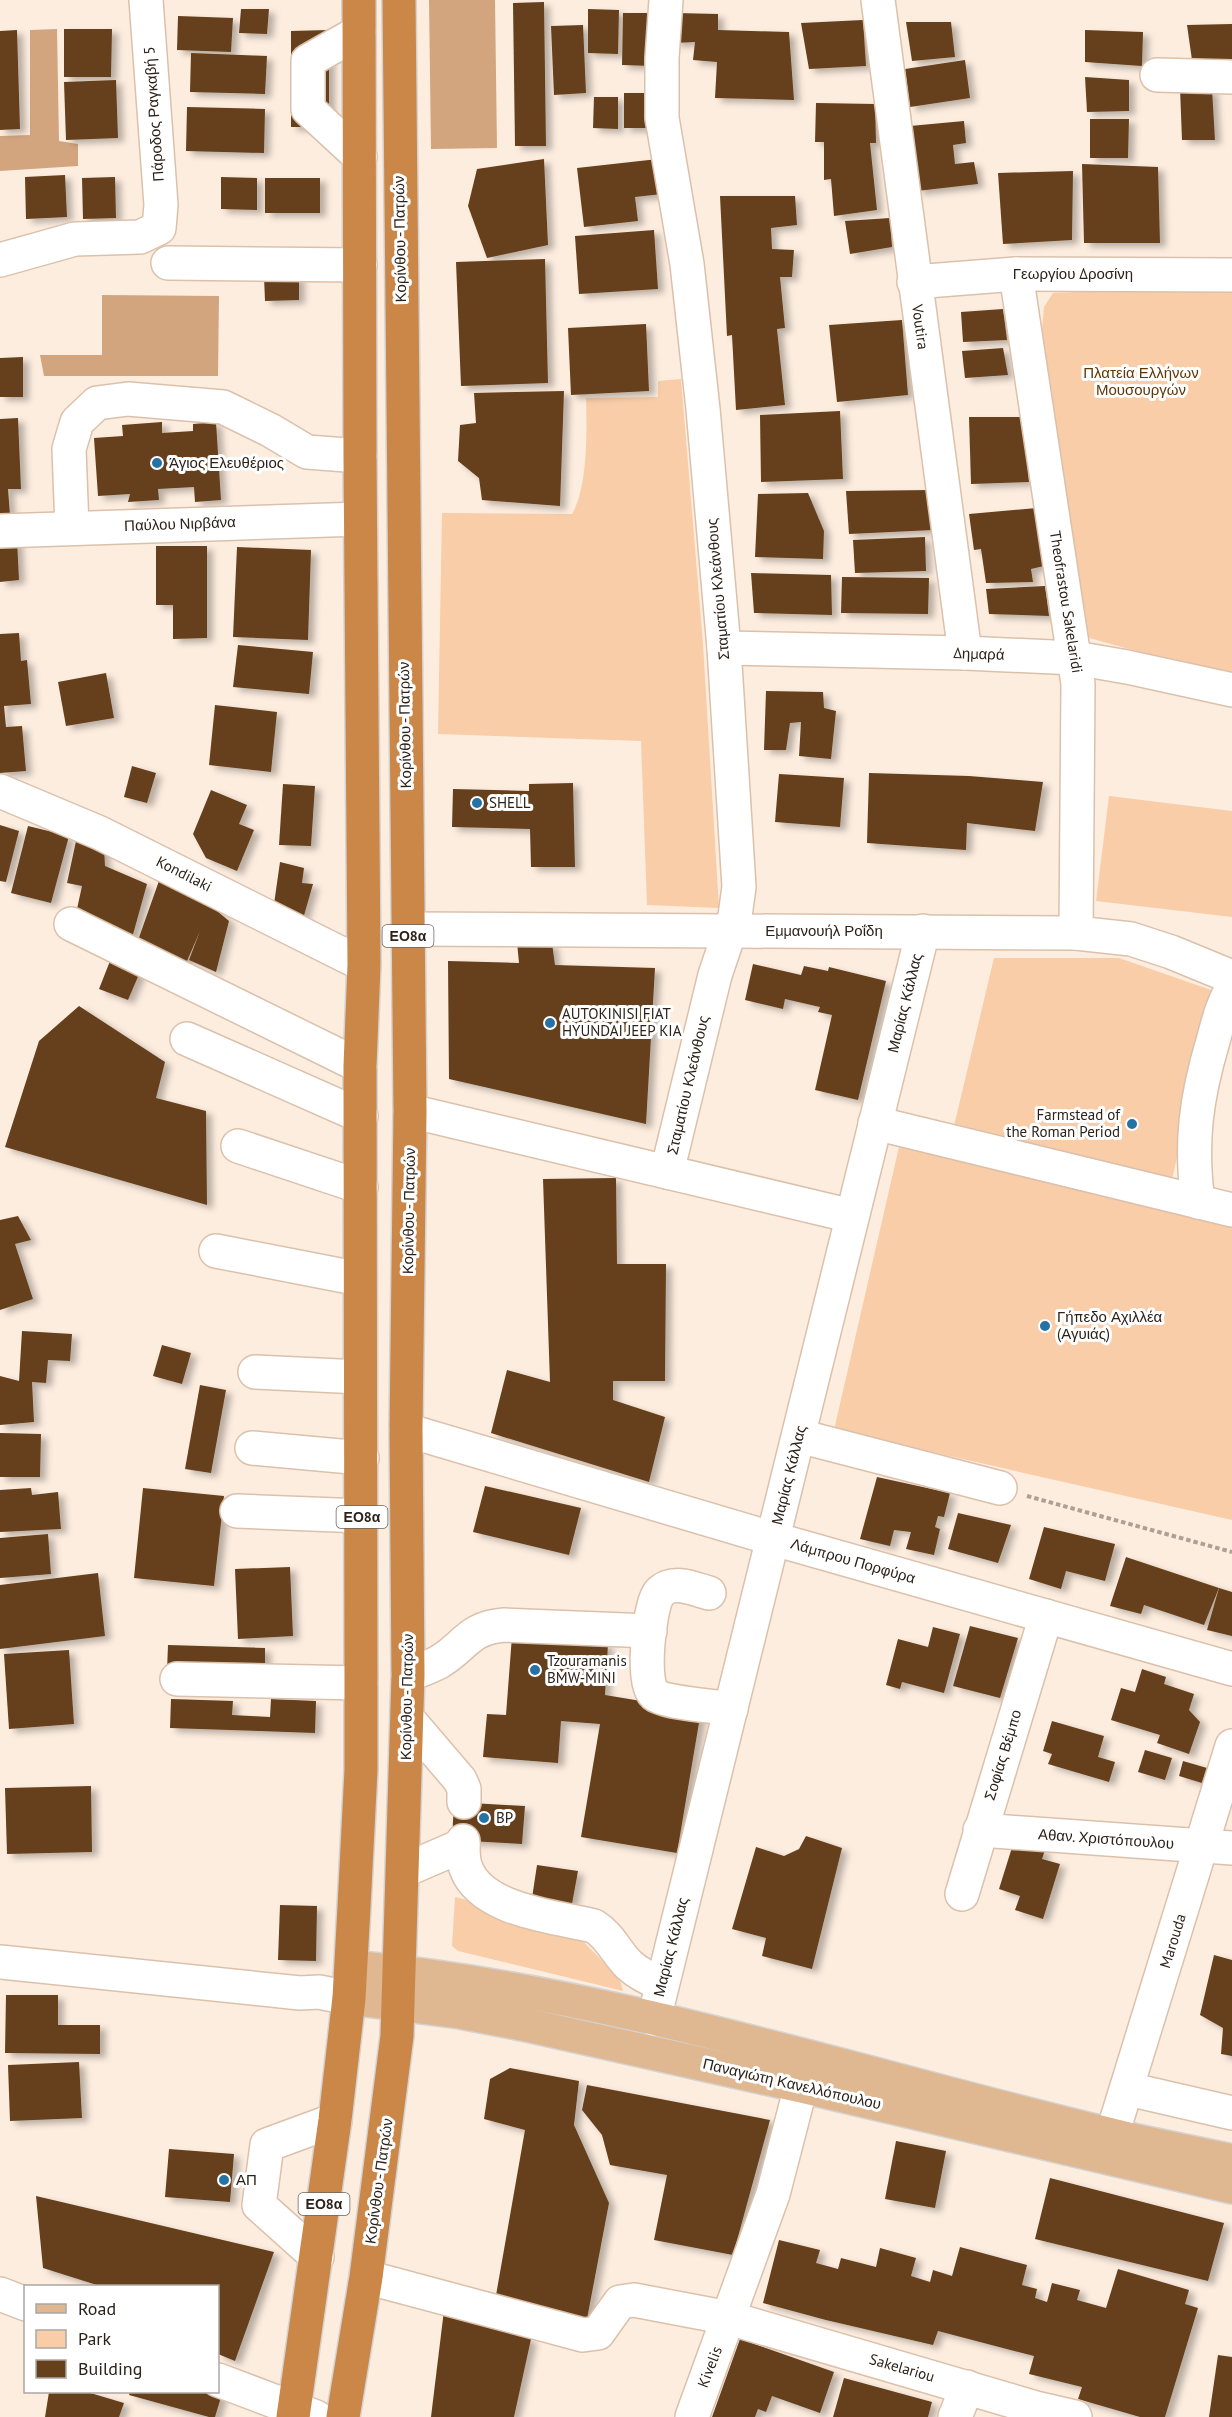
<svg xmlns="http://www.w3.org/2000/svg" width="1232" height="2417" font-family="'PT Sans',sans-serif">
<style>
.green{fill:#f8cda8}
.forest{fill:#d2a57f}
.building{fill:#66401b;filter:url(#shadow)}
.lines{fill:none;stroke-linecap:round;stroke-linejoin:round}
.minor-casing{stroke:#dbc1ab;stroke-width:36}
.major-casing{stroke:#d5d3d1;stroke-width:36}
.highway-casing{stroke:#d5d3d1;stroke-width:36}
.path{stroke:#ad9f93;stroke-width:4;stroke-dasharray:4.5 3;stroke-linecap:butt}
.minor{stroke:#fff;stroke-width:33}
.major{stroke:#dfb791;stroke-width:33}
.highway{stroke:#ca8747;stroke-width:33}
.poi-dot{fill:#2572a5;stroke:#fff;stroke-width:2}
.labels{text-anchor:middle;stroke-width:6;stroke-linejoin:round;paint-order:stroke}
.shield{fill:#fff;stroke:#6b645f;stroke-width:1.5}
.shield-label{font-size:14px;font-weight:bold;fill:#2c221a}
.street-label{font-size:15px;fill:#2c221a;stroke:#fff}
.park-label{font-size:15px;fill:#623706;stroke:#fff}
.poi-label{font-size:15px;fill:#2c221a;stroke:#fff;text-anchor:start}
</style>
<defs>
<filter id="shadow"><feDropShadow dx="6" dy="4" stdDeviation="3" flood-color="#0004"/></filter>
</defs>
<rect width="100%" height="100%" fill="#fdeddf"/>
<g class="green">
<polygon points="1206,287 1232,289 1232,674 1165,659 1082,636 1042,330 1044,307 1053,293"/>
<path d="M681 379 703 644 719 908 647 905 641 741 438 734 442 513 572 514C588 487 587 430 586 398L658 397V381Z"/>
<polygon points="1109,796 1232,811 1232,917 1096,901"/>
<polygon points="994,958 1119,958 1214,991 1171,1184 953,1130"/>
<polygon points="899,1147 1232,1222 1232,1520 834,1430"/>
<polygon points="455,1897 558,1923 575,1933 615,1974 621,1983 623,1991 458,1951 452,1946"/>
</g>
<g class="forest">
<polygon points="429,0 495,0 497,148 431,149"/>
<polygon points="57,29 59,141 78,144 78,166 0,171 0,136 30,135 30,30"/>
<polygon points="102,295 219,296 218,376 44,376 40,355 102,355"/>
</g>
<g class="building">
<polygon points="544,2 546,146 515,146 513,3"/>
<polygon points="241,9 269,9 267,34 239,33"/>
<polygon points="588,9 619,10 618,54 588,53"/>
<polygon points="623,13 653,13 652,66 622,65"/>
<polygon points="676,13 718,14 718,30 789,32 794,100 715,98 717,62 693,60 695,42 674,43"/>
<polygon points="178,16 233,18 231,52 177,50"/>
<polygon points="863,20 866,66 809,69 801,23"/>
<polygon points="906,22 951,22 955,57 912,61"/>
<polygon points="1232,24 1232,66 1193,67 1187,25"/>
<polygon points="583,25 586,93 554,95 551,26"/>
<polygon points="64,29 112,29 111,77 64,77"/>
<polygon points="17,30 20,129 0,130 0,31"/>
<polygon points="329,30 329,127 291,127 291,31"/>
<polygon points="1085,30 1143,32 1142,66 1085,62"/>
<polygon points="191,53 267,56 265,94 190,92"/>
<polygon points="965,60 970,98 910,107 905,69"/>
<polygon points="1085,77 1129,80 1129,111 1087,112"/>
<polygon points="116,80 118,138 66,140 64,82"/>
<polygon points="1180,88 1212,89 1215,140 1182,140"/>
<polygon points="624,93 649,93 648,128 624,128"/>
<polygon points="594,97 618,97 618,129 593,128"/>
<polygon points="816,103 875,104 876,143 870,143 877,210 834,216 831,179 824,180 824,142 815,142"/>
<polygon points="187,107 265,109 264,153 186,151"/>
<polygon points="1090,119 1129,119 1128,158 1090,158"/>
<polygon points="964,121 966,143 953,145 955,164 974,162 978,184 917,191 910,126"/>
<polygon points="544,159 548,245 487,258 468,206 477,169"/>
<polygon points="658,159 662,194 635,197 638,221 584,227 577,168"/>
<polygon points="1082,164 1158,167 1160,243 1084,243"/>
<polygon points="1073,171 1072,240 1003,244 998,173"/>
<polygon points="65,175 67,217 26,219 25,177"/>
<polygon points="115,177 116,218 83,219 82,178"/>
<polygon points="221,177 257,178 257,210 221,209"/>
<rect x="265" y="178" width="55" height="35"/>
<polygon points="720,196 795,196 797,225 771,228 772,249 794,250 792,277 780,277 785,328 777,329 785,405 736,410 732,335 727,336"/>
<polygon points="890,218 892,247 850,254 845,221"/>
<polygon points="654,230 658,289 579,294 575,236"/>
<polygon points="545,259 548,383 461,386 456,262"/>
<polygon points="264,276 299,276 299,300 265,301"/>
<polygon points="1003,309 1007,340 963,342 961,312"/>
<polygon points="902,320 908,395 837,402 829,325"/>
<polygon points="646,324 649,391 571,395 568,328"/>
<polygon points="1003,348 1008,375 965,378 962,351"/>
<polygon points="23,357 23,397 0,397 0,358"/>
<polygon points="564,391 560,506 482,500 479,478 458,461 460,425 476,423 474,393"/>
<polygon points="840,411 843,479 761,482 760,415"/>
<polygon points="969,417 1022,417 1029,482 971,484"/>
<polygon points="18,418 21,489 8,489 10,515 0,516 0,419"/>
<polygon points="162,422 162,433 193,431 193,424 216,422 221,500 195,502 194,487 158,489 159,500 128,502 130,494 98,496 94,438 123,436 122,425"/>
<polygon points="931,490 933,530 849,534 846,491"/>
<polygon points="808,493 824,531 823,559 755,557 758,494"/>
<polygon points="1037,508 1044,566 1031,569 1033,582 986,583 981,549 974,550 969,514"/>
<polygon points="925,537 926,571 855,573 853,540"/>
<polygon points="17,540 19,580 0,582 0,541"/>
<polygon points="156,546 207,546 207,638 173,639 173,605 156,605"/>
<polygon points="237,547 311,550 308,640 233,637"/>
<polygon points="751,573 831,575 832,615 754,613"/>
<polygon points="842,577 929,578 928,614 841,613"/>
<polygon points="1045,586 1049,616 989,614 986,589"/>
<polygon points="19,633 21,661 27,660 31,704 4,706 6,727 22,726 26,771 0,773 0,634"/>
<polygon points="238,645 313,652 309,694 233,687"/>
<polygon points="106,673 114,718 66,726 58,682"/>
<polygon points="766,691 823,692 824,708 836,711 831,759 799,756 801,722 790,723 786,750 764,750"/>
<polygon points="215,705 277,712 271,772 209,765"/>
<polygon points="132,766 156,773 147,803 124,797"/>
<polygon points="869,773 969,776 1043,782 1035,831 967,823 966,850 867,843"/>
<polygon points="779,774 844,778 840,827 775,822"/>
<polygon points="573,783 575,867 531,867 530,829 452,827 453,789 529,791 529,784"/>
<polygon points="283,784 315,786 311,846 279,845"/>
<polygon points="211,790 247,805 239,824 254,830 237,871 206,858 193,834"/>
<polygon points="0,825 19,831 6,882 0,881"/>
<polygon points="28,826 69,836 51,903 11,893"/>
<polygon points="76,841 104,847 105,866 147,884 132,938 75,918 82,886 67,883"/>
<polygon points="280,862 304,868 302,883 313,884 303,919 273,911"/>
<polygon points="160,878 211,906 229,921 216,972 189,960 200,931 184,968 136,946"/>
<polygon points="517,942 552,943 555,965 655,968 646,1124 449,1079 448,961 519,963"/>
<polygon points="112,956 140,972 128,1000 99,989"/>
<polygon points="753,964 801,975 804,966 828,971 829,967 886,981 858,1100 815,1090 832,1015 818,1012 820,1007 785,999 783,1009 745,1000"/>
<polygon points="79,1006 165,1062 156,1098 206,1111 207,1205 5,1147 39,1041"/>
<polygon points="616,1178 617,1264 666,1264 665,1381 613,1381 613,1400 665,1417 649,1482 491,1433 507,1370 550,1382 543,1179"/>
<polygon points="18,1216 31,1240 15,1244 33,1299 0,1310 0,1220"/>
<polygon points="22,1331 72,1334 70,1361 48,1360 46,1383 32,1382 34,1422 0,1425 0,1376 19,1381"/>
<polygon points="162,1345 191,1353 182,1384 153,1376"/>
<polygon points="200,1385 226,1390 211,1473 185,1469"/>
<polygon points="0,1433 41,1434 40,1477 0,1477"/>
<polygon points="877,1477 950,1493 944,1517 938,1516 935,1527 940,1529 934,1555 906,1549 911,1532 894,1530 890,1546 860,1539"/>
<polygon points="485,1486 581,1508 569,1555 473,1532"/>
<polygon points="31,1488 32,1495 58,1492 61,1529 0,1532 0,1490"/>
<polygon points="143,1488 224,1496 214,1586 134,1578"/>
<polygon points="958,1513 1011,1525 998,1563 948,1549"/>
<polygon points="1044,1527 1115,1544 1105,1581 1066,1571 1061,1589 1029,1579"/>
<polygon points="48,1534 51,1574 0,1578 0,1538"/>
<polygon points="1126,1557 1219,1588 1204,1625 1144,1605 1141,1614 1110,1606"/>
<polygon points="290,1567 293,1636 238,1639 235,1569"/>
<polygon points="98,1573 105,1636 0,1649 0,1585"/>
<polygon points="1219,1588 1232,1592 1232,1636 1207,1630"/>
<polygon points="970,1626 1018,1638 1000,1698 953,1686"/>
<polygon points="933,1627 960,1634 944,1693 902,1682 900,1689 886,1685 898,1639 928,1647"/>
<polygon points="512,1636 608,1644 605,1695 701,1711 677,1853 581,1837 600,1724 561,1721 558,1763 483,1757 487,1714 506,1715"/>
<polygon points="168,1645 265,1648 265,1674 167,1671"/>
<polygon points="69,1650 74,1724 9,1729 4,1654"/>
<polygon points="1142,1669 1166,1677 1164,1684 1194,1694 1189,1710 1200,1722 1189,1754 1157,1743 1160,1735 1111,1720 1121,1688 1135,1692"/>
<polygon points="171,1699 233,1701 232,1715 270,1717 271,1699 316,1701 315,1733 170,1728"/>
<polygon points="1052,1721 1104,1736 1098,1757 1115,1762 1109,1782 1048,1764 1052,1754 1043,1751"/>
<polygon points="1145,1750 1172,1758 1165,1780 1138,1772"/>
<polygon points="1183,1761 1207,1768 1202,1783 1179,1776"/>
<polygon points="91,1786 92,1852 7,1854 5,1788"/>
<polygon points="454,1802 525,1806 522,1844 452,1840"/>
<polygon points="806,1836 842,1848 812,1969 762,1956 766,1938 732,1929 756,1847 784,1856 799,1849"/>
<polygon points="1014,1841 1045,1850 1042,1859 1060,1864 1043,1919 1015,1910 1020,1896 999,1889"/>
<polygon points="537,1865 578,1871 572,1904 532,1898"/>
<polygon points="280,1905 317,1906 316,1961 278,1960"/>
<polygon points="1214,1955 1232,1960 1232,2056 1221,2054 1223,2028 1200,2015"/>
<polygon points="6,1995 58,1995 58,2025 100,2025 100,2054 5,2053"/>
<polygon points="79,2062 82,2118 10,2121 8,2065"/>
<polygon points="510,2068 579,2081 574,2125 609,2203 587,2319 495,2301 525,2130 484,2119 490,2079"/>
<polygon points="587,2085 770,2120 733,2255 654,2240 667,2175 610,2165 602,2135 582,2110"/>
<polygon points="896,2141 946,2151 935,2208 885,2199"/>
<polygon points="169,2149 234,2154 230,2202 165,2197"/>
<polygon points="1050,2178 1224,2223 1208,2281 1035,2239"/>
<polygon points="36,2196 274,2252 235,2361 218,2354 218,2286 100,2286 43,2268"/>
<polygon points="779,2240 820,2250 816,2263 838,2269 841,2258 876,2267 880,2248 916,2258 911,2276 930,2282 933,2270 952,2276 960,2247 1027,2265 1022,2285 1037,2289 1035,2298 1047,2302 1052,2283 1080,2290 1077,2300 1106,2308 1118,2269 1189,2290 1185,2304 1198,2308 1165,2417 1140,2417 1078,2399 1082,2387 1029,2374 1034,2356 938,2331 933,2345 826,2320 763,2303"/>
<polygon points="444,2310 531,2339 514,2417 431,2417"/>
<polygon points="740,2339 834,2372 820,2413 772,2396 766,2412 758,2409 755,2417 712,2417"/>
<polygon points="1218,2355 1232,2357 1232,2417 1209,2417"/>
<polygon points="844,2378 932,2402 928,2417 833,2417"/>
<polygon points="49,2392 87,2392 124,2403 119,2417 45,2417"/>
<polygon points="130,2392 214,2392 222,2394 215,2417 209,2417 129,2395"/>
</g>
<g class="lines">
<g class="minor-casing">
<g id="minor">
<polyline points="666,0 662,58 662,118 687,264 703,409 724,648 739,887 735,916 715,975 667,1172"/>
<polyline points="878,0 965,653"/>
<polyline points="359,32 308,61 308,109 360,157"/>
<polyline points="1157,75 1232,77"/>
<polyline points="0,260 75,239 140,237 159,228 161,205 146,0"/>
<polyline points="168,263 360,265"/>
<polyline points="1016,274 1078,684 1076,933"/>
<polyline points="914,282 1016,274 1232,275"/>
<polyline points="72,528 69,449 77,422 97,403 128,399 223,407 270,430 307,452 360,456"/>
<polyline points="0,531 360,519"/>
<polyline points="724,648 965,653 1075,658 1127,667 1232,690"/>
<polyline points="0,791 100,833 364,965"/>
<polyline points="71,924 360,1066"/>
<polyline points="408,929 1076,933 1131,939 1171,952 1232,977"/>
<polyline points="187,1039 361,1116"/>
<polyline points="410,1111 852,1216"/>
<polyline points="875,1123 1232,1210"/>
<polyline points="238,1146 361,1187"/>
<path d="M1198 1202C1190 1143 1196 1098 1213 1041 1218 1023 1222 1005 1232 989"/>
<polyline points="216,1251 360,1279"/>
<polyline points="255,1372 360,1377"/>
<polyline points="406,1430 774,1539 1232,1669"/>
<polyline points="799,1436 1000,1488"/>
<polyline points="252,1448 362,1458"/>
<polyline points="237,1511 362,1516"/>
<path d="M709 1593C697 1590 681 1582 668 1587 665 1588 659 1592 658 1595 649 1609 641 1684 654 1694 664 1703 715 1706 731 1709"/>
<path d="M408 1675C418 1671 430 1667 439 1662 466 1646 468 1628 504 1625L650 1631"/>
<polyline points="177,1679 361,1683"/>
<polyline points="407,1718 460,1780 464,1789 464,1802"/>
<polyline points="980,1830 1232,1848"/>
<path d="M463 1845C463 1853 463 1861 466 1868 481 1911 557 1917 594 1926 610 1936 616 1952 629 1965 639 1974 649 1979 662 1984"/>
<polyline points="403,1871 463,1845 463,1841"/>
<polyline points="962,1894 1046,1616"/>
<polyline points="0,1962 300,1993 319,1992 349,1998"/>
<polyline points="654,2019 923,931"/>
<polyline points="1128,2089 1232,2113"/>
<polyline points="1112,2135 1232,1746"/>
<polyline points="317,2257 259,2205 267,2145 335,2120"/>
<polyline points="366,2277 583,2335 598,2333 620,2302 634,2300 729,2318 1036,2408 1075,2417"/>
<polyline points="0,2294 26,2304"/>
<polyline points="218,2380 316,2417"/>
<polyline points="692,2417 773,2194 801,2086"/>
<polyline points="955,2417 967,2387"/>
</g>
</g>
<g class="major-casing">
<g id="major">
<path d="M351 1967C611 1991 859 2075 1112 2135 1152 2145 1192 2152 1232 2161"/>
<polyline points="349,1998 460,2012 522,2024 801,2086 1232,2187"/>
</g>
</g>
<g class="highway-casing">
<g id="highway">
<polyline points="293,2417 335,2120 349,1998 354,1907 361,1770 361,1683 360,1066 364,965 360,456 359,0"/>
<polyline points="343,2417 366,2277 397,2036 408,1675 406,1430 410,1111 399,0"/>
</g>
</g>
<polyline class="path" points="1027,1496 1232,1552"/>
<use href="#minor" class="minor"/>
<use href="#major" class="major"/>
<use href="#highway" class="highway"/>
</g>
<g class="poi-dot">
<circle cx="157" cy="463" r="6"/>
<circle cx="477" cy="803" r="6"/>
<circle cx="550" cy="1023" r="6"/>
<circle cx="1132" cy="1124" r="6"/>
<circle cx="1045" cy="1326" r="6"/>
<circle cx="535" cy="1670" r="6"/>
<circle cx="484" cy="1818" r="6"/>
<circle cx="224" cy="2180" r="6"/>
</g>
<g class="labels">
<g class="shield">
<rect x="382.5" y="925" width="51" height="22" rx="4.5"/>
<rect x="336.5" y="1506" width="51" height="22" rx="4.5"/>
<rect x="298.5" y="2193" width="51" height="22" rx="4.5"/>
</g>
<g class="shield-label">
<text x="408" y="941">ΕΟ8α</text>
<text x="362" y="1522">ΕΟ8α</text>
<text x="324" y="2209">ΕΟ8α</text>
</g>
<g class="street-label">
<text transform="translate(154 114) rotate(-94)" y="5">Πάροδος Ραγκαβή 5</text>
<text transform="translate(400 239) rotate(-91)" y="5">Κορίνθου - Πατρών</text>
<text x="1073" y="279">Γεωργίου Δροσίνη</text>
<text transform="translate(920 327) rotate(82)" y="5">Voutira</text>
<text transform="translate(180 524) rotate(-2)" y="5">Παύλου Νιρβάνα</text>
<text transform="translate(718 589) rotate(-95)" y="5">Σταματίου Κλεάνθους</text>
<text transform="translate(1066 602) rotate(81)" y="5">Theofrastou Sakelaridi</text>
<text transform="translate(979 654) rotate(2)" y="5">Δημαρά</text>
<text transform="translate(405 725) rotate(-91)" y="5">Κορίνθου - Πατρών</text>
<text transform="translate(184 874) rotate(27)" y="5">Kondilaki</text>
<text x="824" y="936">Εμμανουήλ Ροΐδη</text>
<text transform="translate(905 1003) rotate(-76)" y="5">Μαρίας Κάλλας</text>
<text transform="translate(688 1085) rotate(-77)" y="5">Σταματίου Κλεάνθους</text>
<text transform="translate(409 1211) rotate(-89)" y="5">Κορίνθου - Πατρών</text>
<text transform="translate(789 1475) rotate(-76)" y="5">Μαρίας Κάλλας</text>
<text transform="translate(853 1561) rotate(16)" y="5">Λάμπρου Πορφύρα</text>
<text transform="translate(407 1697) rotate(-89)" y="5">Κορίνθου - Πατρών</text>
<text transform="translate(1003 1755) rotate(-73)" y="5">Σοφίας Βέμπο</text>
<text transform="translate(1106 1839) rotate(4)" y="5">Αθαν. Χριστόπουλου</text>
<text transform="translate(1173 1941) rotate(-73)" y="5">Marouda</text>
<text transform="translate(671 1947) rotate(-76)" y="5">Μαρίας Κάλλας</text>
<text transform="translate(792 2084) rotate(13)" y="5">Παναγιώτη Κανελλόπουλου</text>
<text transform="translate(379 2181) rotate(-82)" y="5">Κορίνθου - Πατρών</text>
<text transform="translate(710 2367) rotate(-69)" y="5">Kivelis</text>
<text transform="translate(902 2368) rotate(16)" y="5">Sakelariou</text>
</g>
<g class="park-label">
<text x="1141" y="378">Πλατεία Ελλήνων<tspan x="1141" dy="17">Μουσουργών</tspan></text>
</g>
<g class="poi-label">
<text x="169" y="468">Άγιος Ελευθέριος</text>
<text x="489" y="808">SHELL</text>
<text x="562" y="1019">AUTOKINISI FIAT<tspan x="562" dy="17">HYUNDAI JEEP KIA</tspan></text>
<text x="1120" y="1120" text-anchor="end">Farmstead of<tspan x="1120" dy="17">the Roman Period</tspan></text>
<text x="1057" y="1322">Γήπεδο Αχιλλέα<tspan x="1057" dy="17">(Αγυιάς)</tspan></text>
<text x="547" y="1666">Tzouramanis<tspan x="547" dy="17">BMW-MINI</tspan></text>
<text x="496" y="1823">BP</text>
<text x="236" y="2185">ΑΠ</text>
</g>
</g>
<rect x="24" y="2285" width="195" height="108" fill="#ffffff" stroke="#aba7a3" stroke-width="1.5"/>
<rect x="36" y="2304" width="30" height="9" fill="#dfb791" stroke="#aba7a3" stroke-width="1.5"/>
<text x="78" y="2315" font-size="18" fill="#2c221a">Road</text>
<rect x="36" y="2330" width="30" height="18" fill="#f8cda8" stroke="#aba7a3" stroke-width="1.5"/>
<text x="78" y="2345" font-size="18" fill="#2c221a">Park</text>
<rect x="36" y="2360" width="30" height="18" fill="#66401b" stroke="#aba7a3" stroke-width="1.5"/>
<text x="78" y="2375" font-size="18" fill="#2c221a">Building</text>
</svg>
